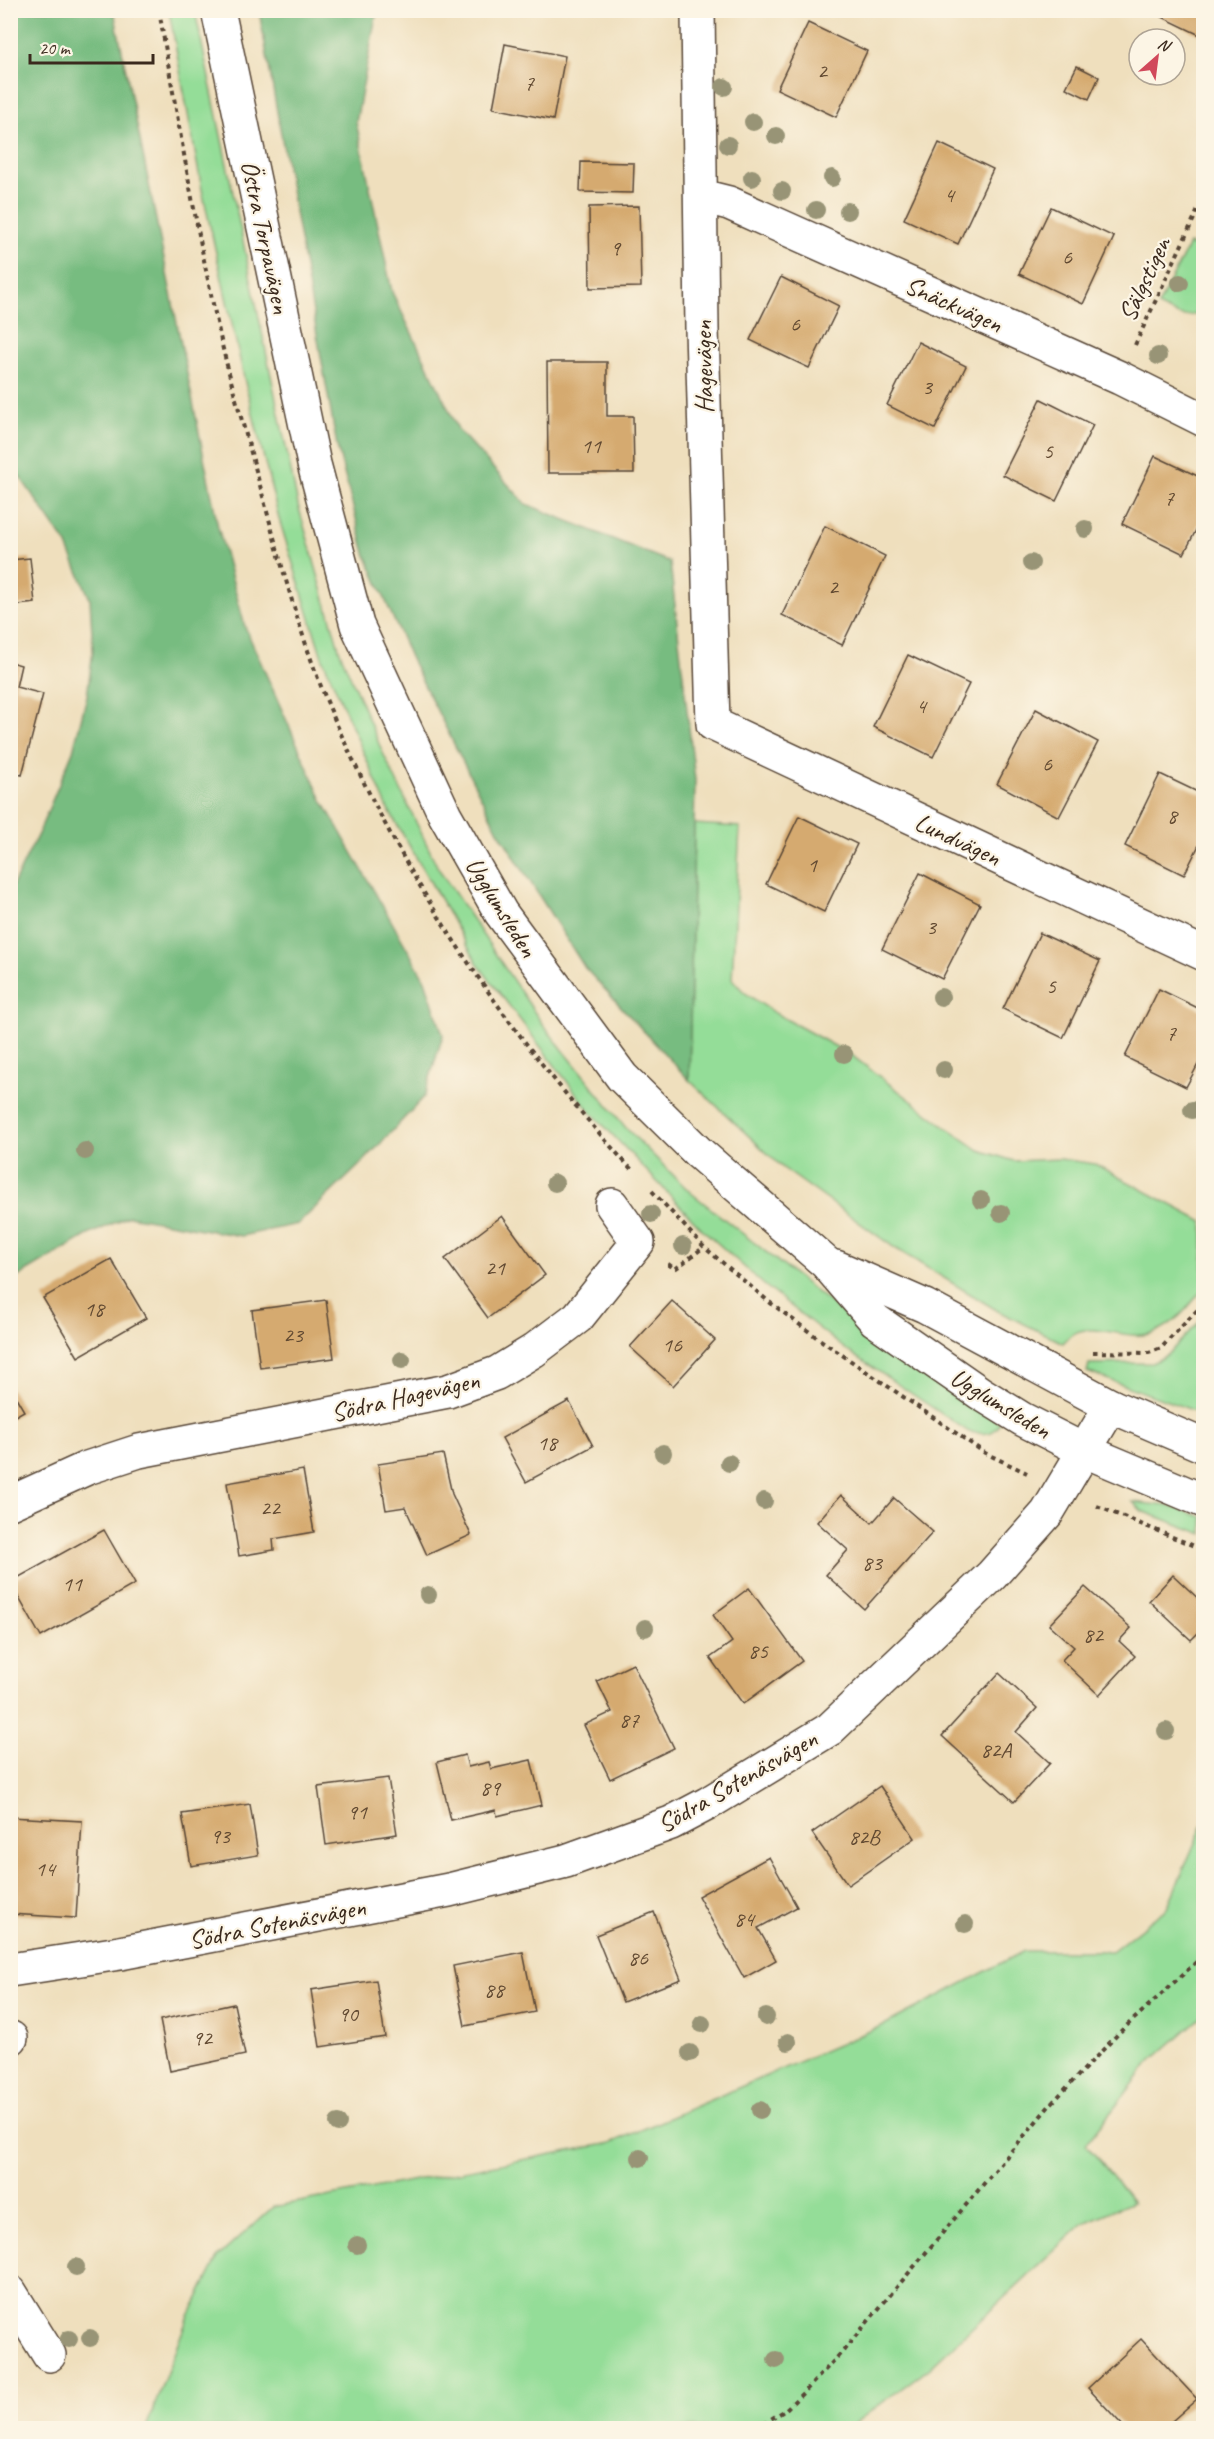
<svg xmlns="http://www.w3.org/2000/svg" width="1214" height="2439" font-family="Caveat,sans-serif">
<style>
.green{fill:#94dd98;stroke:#68845b;stroke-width:1.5}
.forest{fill:#77bc80;stroke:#59734f;stroke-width:1.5}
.building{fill:#d5aa6f}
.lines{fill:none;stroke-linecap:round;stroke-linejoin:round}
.minor-casing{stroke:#564536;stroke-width:36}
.path{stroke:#564536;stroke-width:4;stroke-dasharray:4.5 4.5;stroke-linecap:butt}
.minor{stroke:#fff;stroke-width:33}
.tree{fill:#989476}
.labels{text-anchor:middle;stroke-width:4.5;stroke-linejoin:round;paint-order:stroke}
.number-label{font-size:22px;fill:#624a32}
.street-label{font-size:26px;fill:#3b2a1e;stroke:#fcf5e5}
</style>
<rect width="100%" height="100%" fill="#fcf5e5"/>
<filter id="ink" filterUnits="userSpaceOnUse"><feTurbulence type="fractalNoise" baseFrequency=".0167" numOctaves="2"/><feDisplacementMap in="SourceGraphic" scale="12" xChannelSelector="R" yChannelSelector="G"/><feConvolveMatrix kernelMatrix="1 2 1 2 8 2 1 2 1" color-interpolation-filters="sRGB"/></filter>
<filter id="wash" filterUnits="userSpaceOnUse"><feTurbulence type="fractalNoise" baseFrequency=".008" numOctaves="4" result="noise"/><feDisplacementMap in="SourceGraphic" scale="24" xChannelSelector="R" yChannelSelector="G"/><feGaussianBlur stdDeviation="1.35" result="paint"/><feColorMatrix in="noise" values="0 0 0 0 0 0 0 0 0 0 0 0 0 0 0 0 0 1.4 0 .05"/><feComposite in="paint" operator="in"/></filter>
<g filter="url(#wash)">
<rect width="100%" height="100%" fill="#efdfbd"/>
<g class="green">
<path d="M169 11H195L298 505 340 652 382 751 438 868 543 1025 626 1128 690 1192 871 1335 1000 1423C995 1436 981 1434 969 1432L845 1349 763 1284 702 1229 588 1109 479 966 388 809 322 657 279 519 245 382 202 190Z"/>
<path d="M1189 244 1203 250V309C1189 322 1174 314 1158 306Z"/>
<path d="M694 824 740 827 732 979 744 992 773 1012 851 1055 950 1130 979 1150 1014 1161 1060 1159 1095 1164 1203 1222V1289C1190 1305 1176 1324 1155 1332 1129 1343 1094 1321 1073 1334 1070 1336 1066 1340 1063 1343L998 1311 895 1248 783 1168 689 1080Z"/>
<polygon points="1203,1318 1203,1414 1087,1372 1089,1364 1152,1363 1167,1355"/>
<polygon points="1133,1502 1169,1506 1203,1517 1203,1534 1142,1511"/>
<polygon points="1203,1824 1203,2015 1150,2062 1086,2144 1133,2202 1084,2223 929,2368 848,2428 146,2428 186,2322 219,2256 273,2207 611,2143 886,2024 1024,1951 1112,1951 1167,1908"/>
</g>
<g class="forest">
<polygon points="11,10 114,11 218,527 245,627 322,800 425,980 443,1035 424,1097 364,1161 298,1224 241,1236 129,1216 86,1236 11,1281 11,889 39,832 73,751 87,696 93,650 90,599 66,543 11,464"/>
<polygon points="259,11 377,11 356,122 392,292 459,431 526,504 670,562 695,780 689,1080 585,968 498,831 410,657 365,553 337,446"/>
</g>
<g id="blocks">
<g class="building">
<polygon points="1160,10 1204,10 1204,37 1158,15"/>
<polygon points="808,23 867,51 836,117 777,89"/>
<polygon points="505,44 565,56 553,120 493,108"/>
<polygon points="1077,66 1099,77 1089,99 1066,88"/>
<polygon points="939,143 993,169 958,244 904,219"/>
<polygon points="581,162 634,163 633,193 580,192"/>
<polygon points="639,206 641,287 590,288 589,207"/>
<polygon points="1051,207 1114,237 1083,304 1019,274"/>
<polygon points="781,277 839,306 809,368 750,340"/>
<polygon points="918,342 966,366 935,429 887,405"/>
<polygon points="547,362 607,362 607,416 633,416 634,473 548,473"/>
<polygon points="1041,399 1093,425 1056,501 1003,475"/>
<polygon points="1155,456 1204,479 1204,514 1184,554 1122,524"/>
<polygon points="825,526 885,556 842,645 782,615"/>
<polygon points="30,558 35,603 10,606 10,560"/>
<polygon points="908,655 969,684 933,757 873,727"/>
<polygon points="10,662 21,665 16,687 43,694 22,775 10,772"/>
<polygon points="1036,709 1098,742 1059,817 997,784"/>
<polygon points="1160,774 1204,795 1204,835 1184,875 1125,846"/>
<polygon points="799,816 857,844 824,912 766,884"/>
<polygon points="920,873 980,904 942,979 882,949"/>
<polygon points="1040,933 1100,961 1063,1038 1003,1009"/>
<polygon points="1159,989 1204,1011 1204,1053 1186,1087 1125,1057"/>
<polygon points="502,1216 545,1275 488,1318 445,1259"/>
<polygon points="111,1259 146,1318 78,1357 43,1298"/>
<polygon points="326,1300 334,1358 260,1368 252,1310"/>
<polygon points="672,1301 715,1340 673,1386 630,1347"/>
<polygon points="10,1387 24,1411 10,1419"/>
<polygon points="569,1401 593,1446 526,1482 502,1438"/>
<polygon points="443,1454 452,1494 471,1535 427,1555 405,1507 386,1510 378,1464"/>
<polygon points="303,1470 314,1532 273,1539 274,1550 239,1556 227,1483"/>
<polygon points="841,1495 872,1523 894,1498 933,1532 864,1609 826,1575 848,1550 817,1522"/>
<polygon points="104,1530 135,1584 41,1637 10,1582"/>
<polygon points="1173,1575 1204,1604 1204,1627 1191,1640 1149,1601"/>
<polygon points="1085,1587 1131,1628 1119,1641 1135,1656 1099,1695 1062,1660 1074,1647 1049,1625"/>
<polygon points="749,1588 802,1661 743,1704 710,1658 732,1642 713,1615"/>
<polygon points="633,1664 674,1748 610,1779 584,1725 612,1712 597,1681"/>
<polygon points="999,1673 1037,1708 1016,1732 1050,1763 1014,1802 942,1736"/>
<polygon points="465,1755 468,1767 489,1762 491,1769 531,1760 542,1805 497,1816 496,1810 451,1820 437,1762"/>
<polygon points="388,1778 397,1834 326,1845 318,1787"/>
<polygon points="880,1786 915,1838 848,1885 812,1833"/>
<polygon points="250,1804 258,1855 191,1866 182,1814"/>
<polygon points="10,1817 82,1821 76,1918 10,1914"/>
<polygon points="769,1857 797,1907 758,1928 776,1960 744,1978 698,1896"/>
<polygon points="654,1912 681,1979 623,2002 596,1935"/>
<polygon points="523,1952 535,2012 465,2026 453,1966"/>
<polygon points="376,1980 385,2037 320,2047 311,1990"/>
<polygon points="234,2004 245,2055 170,2071 160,2020"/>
<polygon points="1141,2339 1197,2399 1164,2428 1125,2428 1088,2388"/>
</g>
</g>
</g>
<g filter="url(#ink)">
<use href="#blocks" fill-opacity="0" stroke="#564536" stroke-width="1.5"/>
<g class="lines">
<g class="minor-casing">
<g id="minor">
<polyline points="218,10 314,464 357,625 445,815 501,913 622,1077 698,1152 826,1263 875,1320 980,1393 1022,1419 1085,1451 1204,1501"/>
<polyline points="698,10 702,329 713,724 1204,954"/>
<polyline points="701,196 729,203 1120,378 1204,420"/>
<polyline points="836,1267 925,1306 1111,1406 1204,1446"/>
<polyline points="10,1503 87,1468 139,1451 448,1391 497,1373 533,1351 578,1317 638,1242 612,1205"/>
<polyline points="10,1970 120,1953 449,1890 566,1861 671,1823 707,1804 830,1729 992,1575 1047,1513 1111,1406"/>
<polyline points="10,2038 11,2038"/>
<polyline points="10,2292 49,2355"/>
</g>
</g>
<g class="path">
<path d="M159 10C178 122 197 234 222 345 234 395 249 444 262 493 283 571 304 651 337 725 410 890 512 1040 634 1172"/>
<polyline points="1135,345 1204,197"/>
<polyline points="652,1191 704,1247 768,1301 819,1339 985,1453 1027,1473"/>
<polyline points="668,1264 675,1269 704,1247"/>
<polyline points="1093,1352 1149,1353 1161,1348 1204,1303"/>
<polyline points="1097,1506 1204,1550"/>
<polyline points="756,2428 784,2411 807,2389 844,2350 1050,2105 1122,2030 1204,1955"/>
</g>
<use href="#minor" class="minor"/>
</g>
<g class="tree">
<circle cx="724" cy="87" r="9"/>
<circle cx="753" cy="122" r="9"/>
<circle cx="776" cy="136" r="9"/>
<circle cx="728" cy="145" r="9"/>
<circle cx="752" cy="178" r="9"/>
<circle cx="832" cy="178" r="9"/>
<circle cx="782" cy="191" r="9"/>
<circle cx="816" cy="210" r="9"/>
<circle cx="848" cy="211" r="9"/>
<circle cx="1180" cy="283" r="9"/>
<circle cx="1158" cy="356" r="9"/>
<circle cx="1085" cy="529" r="9"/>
<circle cx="1031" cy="563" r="9"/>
<circle cx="941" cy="997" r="9"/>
<circle cx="844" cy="1054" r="9"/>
<circle cx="944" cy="1070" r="9"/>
<circle cx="1192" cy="1110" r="9"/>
<circle cx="85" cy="1151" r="9"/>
<circle cx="555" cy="1183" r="9"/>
<circle cx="981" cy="1200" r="9"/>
<circle cx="1001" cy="1213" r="9"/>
<circle cx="651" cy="1214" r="9"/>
<circle cx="683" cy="1246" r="9"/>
<circle cx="402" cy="1360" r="9"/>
<circle cx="663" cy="1453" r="9"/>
<circle cx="729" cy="1463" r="9"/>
<circle cx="764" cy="1501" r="9"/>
<circle cx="428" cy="1595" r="9"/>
<circle cx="645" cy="1628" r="9"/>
<circle cx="1166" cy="1731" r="9"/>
<circle cx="965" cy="1924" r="9"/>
<circle cx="766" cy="2017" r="9"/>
<circle cx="702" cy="2024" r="9"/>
<circle cx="788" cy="2042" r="9"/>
<circle cx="690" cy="2053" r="9"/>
<circle cx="760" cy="2110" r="9"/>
<circle cx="338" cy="2123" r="9"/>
<circle cx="640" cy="2158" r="9"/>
<circle cx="357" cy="2245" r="9"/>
<circle cx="76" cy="2267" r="9"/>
<circle cx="90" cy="2338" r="9"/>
<circle cx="69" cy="2339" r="9"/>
<circle cx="776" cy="2360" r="9"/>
</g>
</g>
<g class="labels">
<g class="number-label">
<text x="822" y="78">2</text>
<text x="529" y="90">7</text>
<text x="949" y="202">4</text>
<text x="615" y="255">9</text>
<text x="1067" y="264">6</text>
<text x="795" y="331">6</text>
<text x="927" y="394">3</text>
<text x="591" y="453">11</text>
<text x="1048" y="458">5</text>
<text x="1169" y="505">7</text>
<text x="833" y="594">2</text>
<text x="921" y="713">4</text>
<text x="1047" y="771">6</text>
<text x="1172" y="823">8</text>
<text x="812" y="872">1</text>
<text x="931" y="934">3</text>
<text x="1051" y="993">5</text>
<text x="1171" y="1040">7</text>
<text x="495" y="1275">21</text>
<text x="94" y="1316">18</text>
<text x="293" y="1342">23</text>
<text x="672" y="1352">16</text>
<text x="547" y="1450">18</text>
<text x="270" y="1515">22</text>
<text x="872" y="1570">83</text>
<text x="72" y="1591">11</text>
<text x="1093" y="1642">82</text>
<text x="758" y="1658">85</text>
<text x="629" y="1727">87</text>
<text x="996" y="1757">82A</text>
<text x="490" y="1795">89</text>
<text x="357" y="1819">91</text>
<text x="220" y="1843">93</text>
<text x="864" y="1844">82B</text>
<text x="45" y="1876">14</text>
<text x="744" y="1926">84</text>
<text x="638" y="1965">86</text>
<text x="494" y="1997">88</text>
<text x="348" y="2021">90</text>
<text x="202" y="2045">92</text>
</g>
<g class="street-label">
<text transform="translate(266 237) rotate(78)" y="9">Östra Torpavägen</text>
<text transform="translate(1144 279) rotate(-65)" y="9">Sälgstigen</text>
<text transform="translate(954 304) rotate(24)" y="9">Snäckvägen</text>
<text transform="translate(703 367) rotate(-91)" y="9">Hagevägen</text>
<text transform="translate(958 839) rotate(25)" y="9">Lundvägen</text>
<text transform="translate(502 907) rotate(58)" y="9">Ugglumsleden</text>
<text transform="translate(405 1396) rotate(-13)" y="9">Södra Hagevägen</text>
<text transform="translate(1001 1403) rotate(31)" y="9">Ugglumsleden</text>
<text transform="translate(737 1781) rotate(-30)" y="9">Södra Sotenäsvägen</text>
<text transform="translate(277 1923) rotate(-11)" y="9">Södra Sotenäsvägen</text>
</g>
</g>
<rect width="1214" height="2439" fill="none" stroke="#fcf5e5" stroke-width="36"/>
<g transform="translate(1157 57) rotate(28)"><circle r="28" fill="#fcf5e5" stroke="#afa495" stroke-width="1.5"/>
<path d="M0-4.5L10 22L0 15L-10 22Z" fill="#d1495b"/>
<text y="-9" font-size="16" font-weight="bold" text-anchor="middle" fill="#3b2a1e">N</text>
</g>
<path d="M30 54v9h123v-9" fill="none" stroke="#3b2a1e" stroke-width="3"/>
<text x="39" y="54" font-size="18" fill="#3b2a1e" stroke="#fcf5e5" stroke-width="4.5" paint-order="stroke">20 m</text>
</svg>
